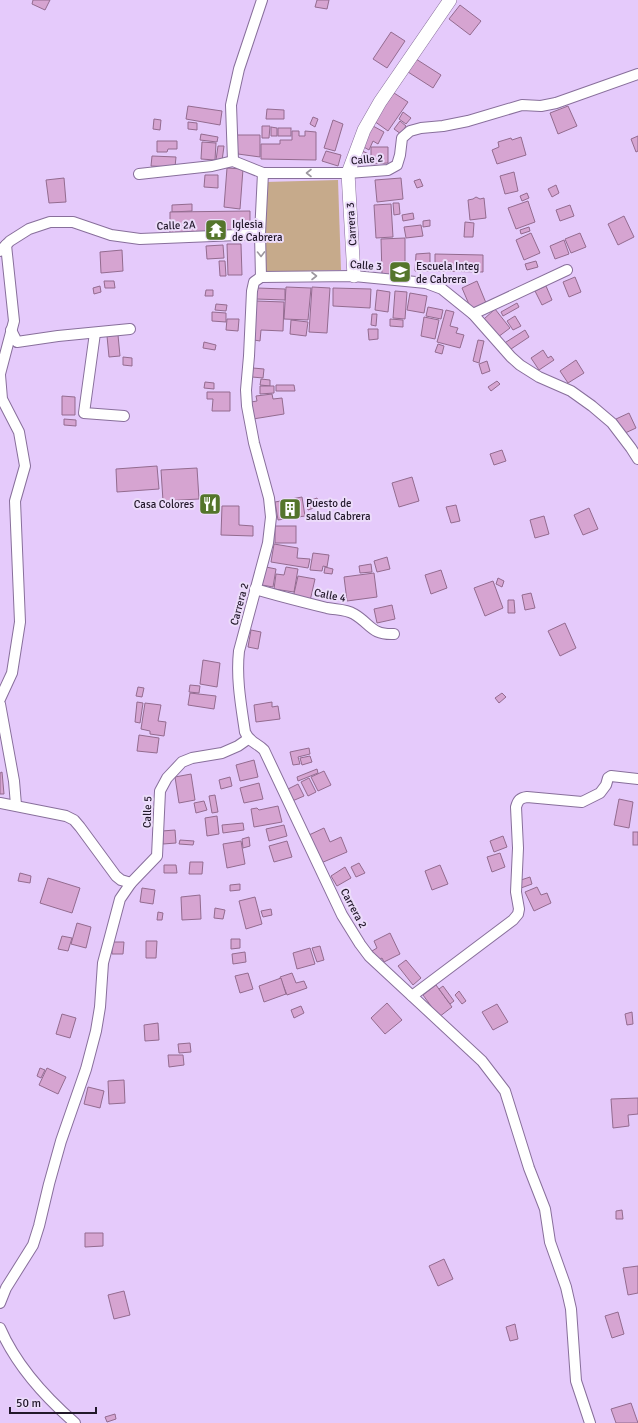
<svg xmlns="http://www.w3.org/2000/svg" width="638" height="1423" font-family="Signika,sans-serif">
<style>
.green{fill:#c6aa8b}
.building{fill:#d6a4d1;stroke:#936b8f}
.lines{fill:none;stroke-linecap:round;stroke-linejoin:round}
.minor-casing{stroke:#886f9b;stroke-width:12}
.tertiary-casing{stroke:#886f9b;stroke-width:14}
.minor{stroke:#fff;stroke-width:10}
.tertiary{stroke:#fff;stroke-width:13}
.oneway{stroke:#9c979f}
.labels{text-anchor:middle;stroke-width:4;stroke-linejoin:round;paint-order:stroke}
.street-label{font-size:11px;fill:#22182a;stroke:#ecdcfa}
.poi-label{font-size:11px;fill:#22182a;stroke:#ecdcfa;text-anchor:start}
</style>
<rect width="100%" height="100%" fill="#e5cafb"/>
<polygon class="green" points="338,180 341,270 266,272 265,182"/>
<g class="building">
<polygon points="33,0 50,0 45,10 32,4"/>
<polygon points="317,0 329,0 327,9 315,7"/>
<polygon points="460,5 481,21 470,35 449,19"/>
<polygon points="391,32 405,41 387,68 373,59"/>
<polygon points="416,59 441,75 433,88 408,72"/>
<polygon points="394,93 408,102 388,131 374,121"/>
<polygon points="188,106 222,111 220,125 186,119"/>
<polygon points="568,106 577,126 558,134 550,113"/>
<polygon points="267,109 284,110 284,119 266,119"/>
<polygon points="403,112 411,118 406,124 399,119"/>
<polygon points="313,117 318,119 315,127 310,124"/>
<polygon points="154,119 161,120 160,130 153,129"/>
<polygon points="333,120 343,124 335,151 324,148"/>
<polygon points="400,121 406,126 401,134 394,129"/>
<polygon points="188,122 197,123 197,130 188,129"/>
<polygon points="262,126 270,126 269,138 262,138"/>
<polygon points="373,126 384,132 378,144 373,141 369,150 362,146"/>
<polygon points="271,127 277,128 277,136 271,136"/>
<rect x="278" y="128" width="13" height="8"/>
<polygon points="292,131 299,131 299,136 305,136 305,131 316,132 316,160 261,159 261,144 280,144 280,140 292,140"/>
<polygon points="201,134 218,137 217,142 200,140"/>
<polygon points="235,135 260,135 260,157 238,154"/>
<polygon points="638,136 638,151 636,152 631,139"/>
<polygon points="521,137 526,155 497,164 492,150 499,147 498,142 511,138 512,140"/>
<polygon points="157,141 177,141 177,149 168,149 167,152 157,152"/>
<polygon points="202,142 216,143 215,160 201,159"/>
<polygon points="218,146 224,146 222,161 216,160"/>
<polygon points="371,147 388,147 388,163 371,164"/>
<polygon points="360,150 369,154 366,162 356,158"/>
<polygon points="326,151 341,155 338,166 322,161"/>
<polygon points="152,156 176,157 175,167 151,166"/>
<polygon points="227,168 243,169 240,209 224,207"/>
<polygon points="514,172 518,191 505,194 500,176"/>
<polygon points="205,175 218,175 218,188 204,187"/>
<polygon points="64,178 66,202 49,203 46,180"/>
<polygon points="401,178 403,199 377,202 375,180"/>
<polygon points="420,179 423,186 417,188 414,181"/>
<polygon points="556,185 559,193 552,197 548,189"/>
<polygon points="527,193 529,198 522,201 520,196"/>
<polygon points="476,197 480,199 484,198 486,218 470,220 468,200 473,199"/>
<polygon points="528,201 535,222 516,229 508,208"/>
<polygon points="393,203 399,203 400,214 394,215"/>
<polygon points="192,204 192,211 172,212 172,205"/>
<polygon points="391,204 393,237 376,238 374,205"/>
<polygon points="570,205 574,216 560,221 556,210"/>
<polygon points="250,211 250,233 170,234 170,212"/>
<polygon points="413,213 414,219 403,221 402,215"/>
<polygon points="624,216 634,237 618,245 608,224"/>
<polygon points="430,220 430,226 423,227 423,221"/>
<polygon points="465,222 474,223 473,237 464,237"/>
<polygon points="421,225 423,236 406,238 404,227"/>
<polygon points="529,227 530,231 521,234 520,230"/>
<polygon points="531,233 540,253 524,260 516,240"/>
<polygon points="580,233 586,247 571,253 565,239"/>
<polygon points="405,238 405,275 382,275 381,239"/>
<polygon points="564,240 569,254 555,259 550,246"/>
<polygon points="227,244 241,244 242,275 228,275"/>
<polygon points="223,245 224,258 207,259 206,246"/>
<polygon points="122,250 123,271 101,273 100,252"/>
<polygon points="430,253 430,271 415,271 416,254"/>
<polygon points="435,254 483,255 483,272 435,271"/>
<polygon points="219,261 225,261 226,276 220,276"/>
<polygon points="536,261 538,267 527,270 525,264"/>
<polygon points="575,277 581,292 569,297 563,282"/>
<polygon points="104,281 114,281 115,288 105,288"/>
<polygon points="477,281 486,303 471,309 462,288"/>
<polygon points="100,286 101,292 94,294 93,288"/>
<polygon points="546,286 552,300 542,305 535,291"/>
<polygon points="286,287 311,288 308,320 284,319"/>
<polygon points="312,287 330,288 327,333 309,332"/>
<polygon points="257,288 285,289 285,300 256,299"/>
<polygon points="333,288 371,289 370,308 333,306"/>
<polygon points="206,290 213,290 213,296 205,296"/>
<polygon points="377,290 390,292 388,312 375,310"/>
<polygon points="395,291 407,292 405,319 393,318"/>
<polygon points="410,293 427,296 424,313 407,310"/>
<polygon points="256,301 284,302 283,331 261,330 260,341 254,340"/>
<polygon points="517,303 519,307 503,316 501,312"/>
<polygon points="216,304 227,305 226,311 215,310"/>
<polygon points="428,307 443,310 441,319 426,316"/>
<polygon points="495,309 510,328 498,337 484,319"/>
<polygon points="446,310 454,312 450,326 458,328 456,333 464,335 460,348 437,342"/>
<polygon points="212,312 226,313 226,322 212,321"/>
<polygon points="372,314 377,314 376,326 371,325"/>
<polygon points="515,316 521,326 513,330 507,321"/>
<polygon points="424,317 439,320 435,339 421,336"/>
<polygon points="227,319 239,319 238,331 226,330"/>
<polygon points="390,319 403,320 403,327 390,326"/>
<polygon points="291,320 308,322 306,336 290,334"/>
<polygon points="368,329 378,329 378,339 369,340"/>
<polygon points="525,330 529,337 508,351 503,344"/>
<polygon points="118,335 120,356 109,357 107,336"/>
<polygon points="478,340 484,341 479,363 473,361"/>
<polygon points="204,342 216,345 215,350 203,348"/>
<polygon points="438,344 444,346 442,354 435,352"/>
<polygon points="543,350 548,358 551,356 554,360 539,370 531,358"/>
<polygon points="123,357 132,358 132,366 123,365"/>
<polygon points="576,360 584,373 568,383 560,371"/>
<polygon points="487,361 490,371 482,374 479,364"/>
<polygon points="253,368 264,369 263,378 252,377"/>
<polygon points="261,379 270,380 270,386 260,385"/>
<polygon points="497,381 500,384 491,391 488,387"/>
<polygon points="205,382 214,383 214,389 204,388"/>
<polygon points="276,385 294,385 295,391 276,391"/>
<polygon points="260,386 274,386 274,393 260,394"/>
<polygon points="207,392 230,392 230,411 212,411 213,399 207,399"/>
<polygon points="272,394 273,399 282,398 284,414 253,419 251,402 257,401 256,396"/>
<polygon points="62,396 75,397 75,415 62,415"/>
<polygon points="629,413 636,428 623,434 616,419"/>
<polygon points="64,419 76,420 76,426 64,425"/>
<polygon points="502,450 506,461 494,465 490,454"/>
<polygon points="157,466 159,489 117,492 116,469"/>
<polygon points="197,468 199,499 163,501 161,470"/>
<polygon points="412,477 419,501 399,507 392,483"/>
<polygon points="302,497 305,516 278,520 275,502"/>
<polygon points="317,498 320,506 308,510 306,502"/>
<polygon points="456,505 460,521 451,523 446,507"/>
<polygon points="222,506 239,506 239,525 253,526 253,536 221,535"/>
<polygon points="589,508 598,529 583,535 574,515"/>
<polygon points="544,516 549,534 535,538 530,520"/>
<rect x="275" y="526" width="21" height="17"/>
<polygon points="274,544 298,548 297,558 310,559 308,568 271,562"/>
<polygon points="313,553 329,555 327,567 323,566 322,571 310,570"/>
<polygon points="387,557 390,569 377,572 374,561"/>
<polygon points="371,564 372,572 360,573 359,566"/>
<polygon points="266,567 276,569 273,587 262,585"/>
<polygon points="286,567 298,569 294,592 274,589 276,574 284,575"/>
<polygon points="325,567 333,569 332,574 324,573"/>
<polygon points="441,570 447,588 431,594 425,575"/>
<polygon points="374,573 377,597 347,601 344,577"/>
<polygon points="298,576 315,579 310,601 293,598"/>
<polygon points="498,578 504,581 502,587 496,584"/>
<polygon points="493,581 503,608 485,616 474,588"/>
<polygon points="531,593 535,608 525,610 522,595"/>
<polygon points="508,600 514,600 515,613 508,613"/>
<polygon points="392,605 395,619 377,623 374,609"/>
<polygon points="565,623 576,648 560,656 548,631"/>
<polygon points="251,630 261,632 258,649 248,647"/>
<polygon points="203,660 220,663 217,687 200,684"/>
<polygon points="190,685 200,686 199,693 189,692"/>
<polygon points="138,687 144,688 142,697 136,696"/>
<polygon points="190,693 216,696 214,709 188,705"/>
<polygon points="502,693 506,697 499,703 495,698"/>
<polygon points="137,702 143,703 140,723 135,722"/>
<polygon points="272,702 272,707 278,706 280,719 256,722 254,705"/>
<polygon points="145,703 161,705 158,721 166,722 164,736 150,734 150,731 141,729"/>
<polygon points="139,735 159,738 157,753 137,751"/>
<polygon points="309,748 310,754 298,757 300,764 293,765 290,752"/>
<polygon points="310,756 312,762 302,765 300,758"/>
<polygon points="254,760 258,777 240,781 236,765"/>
<polygon points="317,769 318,773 298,781 297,777"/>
<polygon points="324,771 331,785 318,791 311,777"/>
<polygon points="2,772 4,794 0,794 0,773"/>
<polygon points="191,774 195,800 179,803 175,777"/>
<polygon points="230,777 232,786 221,789 219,780"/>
<polygon points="309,778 316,792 308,796 301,782"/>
<polygon points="259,783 263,799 244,803 240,788"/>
<polygon points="298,784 304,796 290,802 284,791"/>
<polygon points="215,795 218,812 212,813 209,796"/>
<polygon points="619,799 633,802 629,828 614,825"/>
<polygon points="204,801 207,810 196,813 194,803"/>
<polygon points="278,806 282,822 254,827 251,809 257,808 259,810"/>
<polygon points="217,816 219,834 207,836 205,818"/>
<polygon points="243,823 244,830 223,833 222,825"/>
<polygon points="284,825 287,836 269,841 266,829"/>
<polygon points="324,828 330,842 341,837 347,852 321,863 309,835"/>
<polygon points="175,830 176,843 163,844 162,831"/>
<rect x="633" y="832" width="5" height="13"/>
<polygon points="503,836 507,847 494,852 490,841"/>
<polygon points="249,837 250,846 243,848 242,839"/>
<polygon points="180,840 194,841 193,845 179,844"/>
<polygon points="241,841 245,864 227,868 223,844"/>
<polygon points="287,841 292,857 274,862 269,846"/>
<polygon points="500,853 505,867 492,872 487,857"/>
<polygon points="190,862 203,862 202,874 189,874"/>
<polygon points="359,863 365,873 356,877 351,867"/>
<polygon points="164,865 176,865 177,873 164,873"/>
<polygon points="440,865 448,884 432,890 425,871"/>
<polygon points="345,867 351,878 337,886 331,876"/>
<polygon points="20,873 31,876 30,883 18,881"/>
<polygon points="530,877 532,884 521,888 518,881"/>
<polygon points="48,878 80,888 72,913 40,903"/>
<polygon points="240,884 240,890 230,891 230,885"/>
<polygon points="537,887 541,895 547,893 551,903 534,911 525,892"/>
<polygon points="142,888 155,890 153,904 140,902"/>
<polygon points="200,895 201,919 182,920 181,897"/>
<polygon points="255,897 262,924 246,929 239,901"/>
<polygon points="215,908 225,910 223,919 214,918"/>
<polygon points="271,909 272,915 263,917 261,911"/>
<polygon points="158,912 163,913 162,920 157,920"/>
<polygon points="77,923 91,927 86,948 71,944"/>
<polygon points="390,933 400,954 384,962 382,958 377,961 372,951 377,948 374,941"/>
<polygon points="62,936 72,938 68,951 58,949"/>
<polygon points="231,939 240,939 240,948 231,949"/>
<polygon points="146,941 157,941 156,958 146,958"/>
<polygon points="112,942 124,942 123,954 112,954"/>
<polygon points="320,946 324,960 317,962 312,948"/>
<polygon points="310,948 315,964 297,969 293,953"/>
<polygon points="245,952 246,962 233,964 232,954"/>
<polygon points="406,960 421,978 413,985 398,966"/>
<polygon points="248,973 253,989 240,993 235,976"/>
<polygon points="292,973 296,983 304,981 307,988 287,995 280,977"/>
<polygon points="281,978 286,994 264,1002 259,986"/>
<polygon points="436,985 452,1007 439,1017 423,995"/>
<polygon points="443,986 454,1001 450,1004 439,989"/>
<polygon points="459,991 466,1001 462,1004 455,995"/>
<polygon points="387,1003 402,1020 385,1034 371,1018"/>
<polygon points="497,1004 508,1022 493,1030 482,1012"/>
<polygon points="301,1006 304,1013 294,1018 291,1010"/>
<polygon points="632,1012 633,1024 627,1025 625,1014"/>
<polygon points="62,1014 76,1018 70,1038 56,1034"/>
<polygon points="158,1023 159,1040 145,1041 144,1025"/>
<polygon points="190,1043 191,1052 179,1053 178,1044"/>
<polygon points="168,1055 183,1055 184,1065 169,1067"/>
<polygon points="40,1068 45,1070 41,1078 37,1076"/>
<polygon points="47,1068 66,1077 58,1094 39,1085"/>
<polygon points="124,1080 125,1103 109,1104 108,1081"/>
<polygon points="88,1087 104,1091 100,1108 84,1104"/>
<polygon points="638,1098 638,1114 628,1115 629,1126 613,1128 611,1099"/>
<polygon points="622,1210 623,1219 616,1219 616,1211"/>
<polygon points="85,1233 103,1233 103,1246 85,1247"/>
<polygon points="444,1259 453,1279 438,1286 429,1266"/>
<polygon points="638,1266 638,1293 628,1295 623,1268"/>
<polygon points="124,1291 130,1315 114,1319 108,1295"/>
<polygon points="618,1312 624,1334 612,1338 605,1316"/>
<polygon points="515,1324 518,1339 510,1341 506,1327"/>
<polygon points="631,1403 638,1423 616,1423 611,1409"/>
<polygon points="115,1414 116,1419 107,1422 105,1417"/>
</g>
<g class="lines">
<g class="minor-casing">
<g id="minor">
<polyline points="233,161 231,105 239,69 262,0"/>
<polyline points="139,174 212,166 233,161 263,173 348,173 388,170 397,165 400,155 402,138 410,131 421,128 443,126 468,121 522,105 541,106 556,103 638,74"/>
<polyline points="0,251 10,241 29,229 50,222 73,222 111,235 140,239 260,234"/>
<path d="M261 277 254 282 252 291 249 356 246 390 247 406 254 443 269 498 271 517 268 543 239 651C236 678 241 705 245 732 249 742 257 743 264 750L342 915 360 944 369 956 482 1061 505 1091 529 1168 545 1209 550 1242 566 1287 571 1309 576 1381 590 1423"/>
<polyline points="261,277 354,276 426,283 442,289 473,314 511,357 520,365 539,377 571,391 592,406 612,423 631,448 638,459"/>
<polyline points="261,277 260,234 263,173"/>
<polyline points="473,314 567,270"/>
<polyline points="11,330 17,342 58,336 130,329"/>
<polyline points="95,333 84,413 124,416"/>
<polyline points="0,374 14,321 6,245"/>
<polyline points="0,375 2,399 19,432 25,466 15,501 20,622 12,673 0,699"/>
<path d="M255 589C279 596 303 602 327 608 337 610 345 609 354 614 371 624 371 635 394 634"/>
<polyline points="0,704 14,781 16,805"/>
<polyline points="0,803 66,816 74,820 80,827 116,876 121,880 131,883"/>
<path d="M412 996 513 920 518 914 519 909 516 892 518 848 516 807C518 800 520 798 527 797L582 802 600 793 606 785 608 778 611 776 638 779"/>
<polyline points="0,1303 6,1288 33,1245 39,1226 49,1184 61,1141 86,1069 96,1031 100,1007 103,963 120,899 131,883 157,856 160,791 167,778 182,762 192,758 222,753 238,746 248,739"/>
<path d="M0 1328C16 1365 45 1397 75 1423"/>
</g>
</g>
<g class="tertiary-casing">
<polyline id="tertiary" points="354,276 348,173 364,130 380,102 450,0"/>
</g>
<use href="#minor" class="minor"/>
<use href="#tertiary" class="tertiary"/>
</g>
<defs><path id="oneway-chevron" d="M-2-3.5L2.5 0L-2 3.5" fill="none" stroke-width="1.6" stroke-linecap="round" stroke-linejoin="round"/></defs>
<g class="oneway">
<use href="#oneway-chevron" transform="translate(309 173) rotate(180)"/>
<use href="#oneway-chevron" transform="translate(261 254) rotate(89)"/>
<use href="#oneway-chevron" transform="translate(314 276)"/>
</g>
<defs>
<g id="temple-square" transform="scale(1.15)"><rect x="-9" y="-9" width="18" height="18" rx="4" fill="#54752b" stroke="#ecdcfa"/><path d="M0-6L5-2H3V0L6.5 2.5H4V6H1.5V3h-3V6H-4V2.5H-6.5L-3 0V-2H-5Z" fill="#fff"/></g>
<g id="school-square" transform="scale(1.15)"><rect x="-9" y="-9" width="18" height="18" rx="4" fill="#54752b" stroke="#ecdcfa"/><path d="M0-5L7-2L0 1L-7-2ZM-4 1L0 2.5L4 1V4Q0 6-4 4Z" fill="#fff"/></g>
<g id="restaurant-square" transform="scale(1.15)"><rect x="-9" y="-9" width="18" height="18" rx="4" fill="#54752b" stroke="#ecdcfa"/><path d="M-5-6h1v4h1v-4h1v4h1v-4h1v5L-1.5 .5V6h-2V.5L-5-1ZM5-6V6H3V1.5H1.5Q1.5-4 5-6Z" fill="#fff"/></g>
<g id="building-square" transform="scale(1.15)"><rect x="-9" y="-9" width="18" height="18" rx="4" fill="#54752b" stroke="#ecdcfa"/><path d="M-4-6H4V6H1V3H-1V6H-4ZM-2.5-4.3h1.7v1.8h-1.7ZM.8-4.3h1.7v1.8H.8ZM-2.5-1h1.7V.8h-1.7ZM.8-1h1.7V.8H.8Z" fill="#fff"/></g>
</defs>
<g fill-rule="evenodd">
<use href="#temple-square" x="216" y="230"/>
<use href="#school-square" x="400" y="272"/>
<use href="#restaurant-square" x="210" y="504"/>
<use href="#building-square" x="290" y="509"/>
</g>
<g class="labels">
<g class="street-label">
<text transform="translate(367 159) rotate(-5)" y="4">Calle 2</text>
<text transform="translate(351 224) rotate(-94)" y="4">Carrera 3</text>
<text transform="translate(176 225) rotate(-2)" y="4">Calle 2A</text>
<text transform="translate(366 265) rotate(4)" y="4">Calle 3</text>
<text transform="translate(330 595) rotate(11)" y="4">Calle 4</text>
<text transform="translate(239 604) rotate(-75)" y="4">Carrera 2</text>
<text transform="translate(147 812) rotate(-88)" y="4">Calle 5</text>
<text transform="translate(354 908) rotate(62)" y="4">Carrera 2</text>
</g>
<g class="poi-label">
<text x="232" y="228">Iglesia<tspan x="232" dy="13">de Cabrera</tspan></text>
<text x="416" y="270">Escuela Integ<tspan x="416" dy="13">de Cabrera</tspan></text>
<text x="306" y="507">Puesto de<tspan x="306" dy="13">salud Cabrera</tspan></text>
<text x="194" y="508" text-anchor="end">Casa Colores</text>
</g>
</g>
<path d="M10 1407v6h86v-6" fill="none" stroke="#22182a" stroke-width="2"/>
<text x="16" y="1407" font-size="12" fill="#22182a" stroke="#ecdcfa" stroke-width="3" paint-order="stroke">50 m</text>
</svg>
